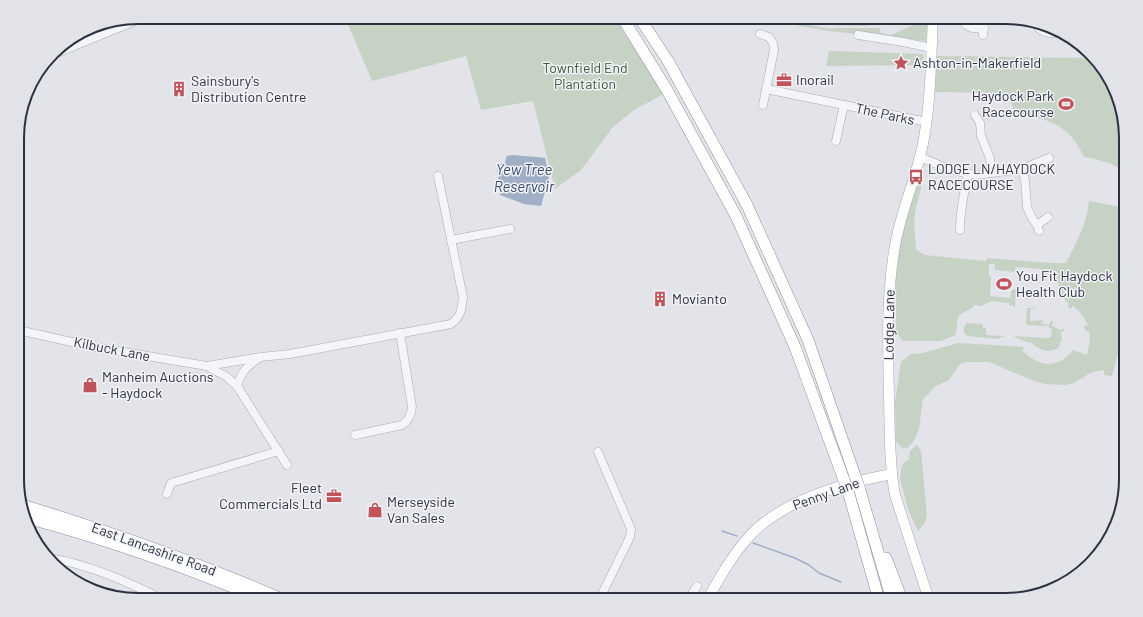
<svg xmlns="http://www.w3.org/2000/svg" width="1143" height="617" font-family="Barlow,sans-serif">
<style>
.green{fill:#c6d2c4}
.water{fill:#a0aec6}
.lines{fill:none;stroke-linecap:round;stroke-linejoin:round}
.stream{stroke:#a0aec6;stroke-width:1.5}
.minor-casing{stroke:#a8abb3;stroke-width:9}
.major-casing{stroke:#a2a7b4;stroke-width:11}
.highway-casing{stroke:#8b909e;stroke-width:12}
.minor{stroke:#f4f5f8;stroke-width:8}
.major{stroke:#fff;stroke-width:10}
.highway{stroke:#fff;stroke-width:11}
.highway-bridge-casing{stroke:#8b909e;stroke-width:12;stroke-linecap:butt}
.highway-bridge{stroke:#fff;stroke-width:11}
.labels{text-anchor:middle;stroke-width:3;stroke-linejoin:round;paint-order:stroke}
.poi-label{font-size:14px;fill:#2c313f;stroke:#f1f3f7;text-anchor:start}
.park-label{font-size:14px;fill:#3d5a3a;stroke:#f1f3f7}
.street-label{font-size:14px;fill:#2c313f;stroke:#f1f3f7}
.water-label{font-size:15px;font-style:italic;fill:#394c70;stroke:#f1f3f7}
.rim{fill:none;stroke:#2c313f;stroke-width:2}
</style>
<rect width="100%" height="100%" fill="#e2e4e9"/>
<g class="green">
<polygon points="345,17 614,17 664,94 634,110 613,127 581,170 555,189 533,101 481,110 466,56 372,81"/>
<polygon points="749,17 785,17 795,22 797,22 800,17 802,17 799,22 804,24 830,29 831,28 879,28 881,33 891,35 923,21 922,17 928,17 926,41 829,31"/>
<polygon points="838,17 863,17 875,24 866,26 834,25"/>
<polygon points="829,51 923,54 924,65 826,66"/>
<path d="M937 56 1091 58 1106 70 1125 122 1126 323 1112 376 1104 375V370L1092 372 1074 383 1065 385 1045 384 1034 381 989 362H966L960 364 949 380 936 386 923 399 919 428 915 439 908 448H902L896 442 895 403 901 362 911 354 923 353 958 343 1025 347 1022 350C1038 367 1058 370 1073 350L1087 355 1090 339 1089 331H1085L1084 326 1088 325 1081 313 1073 306 1071 309 1068 307 1069 304C1062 298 1058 292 1059 283H1055C1053 276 1048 274 1041 273V269L1016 267 1015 272 995 270V264H989V277H991L990 296 1010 298 1011 292 1013 289 1016 290 1015 307H1013V305H1009V303L991 301 981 306 974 305C971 311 961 311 958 318 957 323 957 330 955 335L941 341H903L896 332V258L912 187 920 178 922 179C922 190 918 198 916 207 913 222 915 235 916 249L924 255 986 261 987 258 1051 263H1066C1076 243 1087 224 1089 201L1121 207C1122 200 1123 170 1117 167 1114 164 1089 157 1084 157 1069 124 1049 119 1016 114L1008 96 999 95 996 93 935 92Z"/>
<path d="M1027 308H1034V309H1030V321L1043 320 1042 324 1049 325 1051 321H1053L1052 326 1061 330 1064 328 1065 330 1061 332 1062 340 1058 348C1048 354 1039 350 1031 342L1029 343 1013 336 1048 338 1051 337 1052 329 1049 328V326L1026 325Z"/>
<path d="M967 323 983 324V328H986V335L1004 336 997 339 968 336C962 333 963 327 967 323Z"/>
<polygon points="917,445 921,451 927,516 924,524 918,531 909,512 900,479 902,465 909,459 910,451"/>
</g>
<path class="water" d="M514 155C525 157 535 156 545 158L549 177 541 206 524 204 500 195 497 165 505 162 507 156Z"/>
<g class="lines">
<g class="stream">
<polyline points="722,531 737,536"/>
<polyline points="753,543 795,558 809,565 819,573 841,582"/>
</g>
<g class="minor-casing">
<g id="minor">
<polyline points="963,17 966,25 973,28 984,29"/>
<path d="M1037 25C1041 35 1054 33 1063 33"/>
<polyline points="760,34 769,37 773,43 774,50 763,105"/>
<polyline points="858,35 903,42 931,48"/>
<polyline points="983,35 984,22"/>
<polyline points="52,55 135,21 141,17"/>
<polyline points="766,89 927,122"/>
<polyline points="975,115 980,123 981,136 990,158 992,173"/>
<polyline points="836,141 844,105"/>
<polyline points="920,157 939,165 964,173 976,175 1022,169 1049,158"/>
<polyline points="1022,169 1025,180 1027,207 1032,218 1037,225 1039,231"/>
<polyline points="1037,225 1048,217"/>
<path d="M960 230C960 211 964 192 968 174"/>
<polyline points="451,240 510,229"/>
<polyline points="18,330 94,347 207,366 227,377 237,386 287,465"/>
<path d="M207 366 261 357 290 354 451 324C462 315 461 311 463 297L438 176"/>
<path d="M237 386C242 371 246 367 259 358"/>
<path d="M355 435 402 425C409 421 411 415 412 407L400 333"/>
<polyline points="598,452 631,529 630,537 599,600"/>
<polyline points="167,494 171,483 279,451"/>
<path d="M48 558C89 564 128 582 164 600"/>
<polyline points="688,600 697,586"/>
</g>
</g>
<g class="major-casing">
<g id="major">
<path d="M707 600C719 579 731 557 747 539 780 500 844 483 892 474"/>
<path d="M929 600 895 495C889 463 890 430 889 398 888 347 886 296 895 246 901 209 918 175 924 138 931 98 931 57 933 17"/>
</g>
</g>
<g class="highway-casing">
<g id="highway">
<polyline points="622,17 667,90 736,216 795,347 844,480"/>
<polyline points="639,17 668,61 747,205 808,340 855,476"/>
<polyline points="859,487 892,600"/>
<polyline points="848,491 879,600"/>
<path d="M22 505C111 532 199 563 284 600"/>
<path d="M27 518C109 540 186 567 264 600"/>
<polyline points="886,558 902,600"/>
</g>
</g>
<use href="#minor" class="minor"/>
<use href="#major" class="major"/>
<use href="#highway" class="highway"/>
<g class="highway-bridge-casing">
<g id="highway-bridge">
<polyline points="855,476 859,487"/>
<polyline points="844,480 848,491"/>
</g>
</g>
<use href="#highway-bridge" class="highway-bridge"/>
</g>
<defs>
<g id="sight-bare" transform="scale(1.2)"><path d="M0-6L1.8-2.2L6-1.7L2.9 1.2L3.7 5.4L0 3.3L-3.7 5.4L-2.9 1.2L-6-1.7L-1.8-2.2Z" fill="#c25358" stroke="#f1f3f7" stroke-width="2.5" paint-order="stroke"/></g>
<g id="office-bare" transform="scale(1.2)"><path d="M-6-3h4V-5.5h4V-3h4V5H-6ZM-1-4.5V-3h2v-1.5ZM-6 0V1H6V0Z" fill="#c25358" stroke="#f1f3f7" stroke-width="2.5" paint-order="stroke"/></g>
<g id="building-bare" transform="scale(1.2)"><path d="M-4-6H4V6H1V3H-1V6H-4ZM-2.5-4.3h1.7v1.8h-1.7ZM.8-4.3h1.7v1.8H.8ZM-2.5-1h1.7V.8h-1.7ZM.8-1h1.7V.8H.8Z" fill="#c25358" stroke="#f1f3f7" stroke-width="2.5" paint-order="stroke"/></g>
<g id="stadium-bare" transform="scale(1.2)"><path d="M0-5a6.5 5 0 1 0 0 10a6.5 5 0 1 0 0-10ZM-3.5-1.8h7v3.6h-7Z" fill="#c25358" stroke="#f1f3f7" stroke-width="2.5" paint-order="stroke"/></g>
<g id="bus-bare" transform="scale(1.2)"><path d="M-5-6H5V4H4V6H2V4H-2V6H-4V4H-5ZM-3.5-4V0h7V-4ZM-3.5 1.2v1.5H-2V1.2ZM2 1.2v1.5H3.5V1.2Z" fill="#c25358" stroke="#f1f3f7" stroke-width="2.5" paint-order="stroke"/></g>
<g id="shop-bare" transform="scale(1.2)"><path d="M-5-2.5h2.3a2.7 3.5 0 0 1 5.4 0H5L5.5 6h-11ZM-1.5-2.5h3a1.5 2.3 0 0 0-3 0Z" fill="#c25358" stroke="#f1f3f7" stroke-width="2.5" paint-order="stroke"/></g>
</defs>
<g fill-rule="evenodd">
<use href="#sight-bare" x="901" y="63"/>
<use href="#office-bare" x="784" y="80"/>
<use href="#building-bare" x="179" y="89"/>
<use href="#stadium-bare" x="1066" y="104"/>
<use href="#bus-bare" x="916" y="177"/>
<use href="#stadium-bare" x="1004" y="284"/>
<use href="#building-bare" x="660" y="299"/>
<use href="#shop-bare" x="90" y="385"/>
<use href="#office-bare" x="334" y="496"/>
<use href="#shop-bare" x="375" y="510"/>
</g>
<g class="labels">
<g class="poi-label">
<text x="913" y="68">Ashton-in-Makerfield</text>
<text x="796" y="85">Inorail</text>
<text x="191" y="86">Sainsbury's<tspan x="191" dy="16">Distribution Centre</tspan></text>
<text x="1054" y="101" text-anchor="end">Haydock Park<tspan x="1054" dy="16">Racecourse</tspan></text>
<text x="928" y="174">LODGE LN/HAYDOCK<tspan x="928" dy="16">RACECOURSE</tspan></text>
<text x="1016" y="281">You Fit Haydock<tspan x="1016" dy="16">Health Club</tspan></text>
<text x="672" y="304">Movianto</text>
<text x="102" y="382">Manheim Auctions<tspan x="102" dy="16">- Haydock</tspan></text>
<text x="322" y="493" text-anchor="end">Fleet<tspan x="322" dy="16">Commercials Ltd</tspan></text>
<text x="387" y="507">Merseyside<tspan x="387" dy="16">Van Sales</tspan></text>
</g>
<g class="park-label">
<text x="585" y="73">Townfield End<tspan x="585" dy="16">Plantation</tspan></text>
</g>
<g class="street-label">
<text transform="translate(885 114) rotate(12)" y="5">The Parks</text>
<text transform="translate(889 325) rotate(-89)" y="5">Lodge Lane</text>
<text transform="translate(112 349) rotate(11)" y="5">Kilbuck Lane</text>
<text transform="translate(826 494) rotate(-20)" y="5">Penny Lane</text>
<text transform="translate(154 549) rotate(20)" y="5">East Lancashire Road</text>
</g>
<g class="water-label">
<text x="524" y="175">Yew Tree<tspan x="524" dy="17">Reservoir</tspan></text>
</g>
</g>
<path d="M0 0H1143V617H0ZM138 24H1005A114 114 0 0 1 1119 138V479A114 114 0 0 1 1005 593H138A114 114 0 0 1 24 479V138A114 114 0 0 1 138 24Z" fill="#e1e3e8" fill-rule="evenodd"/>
<path class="rim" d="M138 24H1005A114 114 0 0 1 1119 138V479A114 114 0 0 1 1005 593H138A114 114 0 0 1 24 479V138A114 114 0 0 1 138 24Z"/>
</svg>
